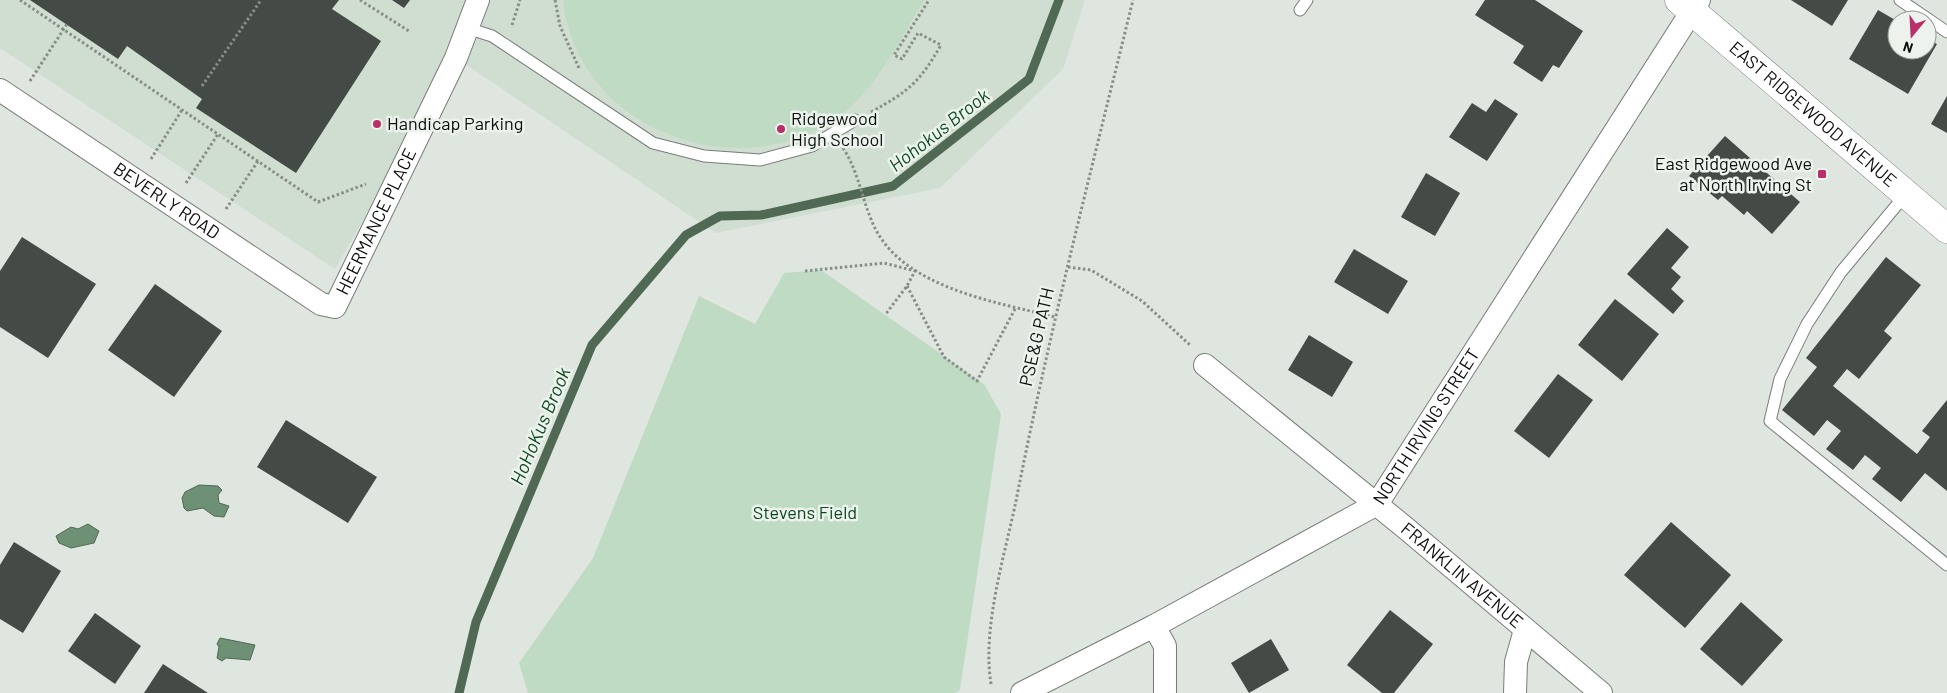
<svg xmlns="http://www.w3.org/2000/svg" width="1947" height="693" font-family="Barlow,sans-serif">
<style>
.built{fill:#d0ddd1}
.green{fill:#c0dbc3}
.water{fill:#6e9074;stroke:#506954}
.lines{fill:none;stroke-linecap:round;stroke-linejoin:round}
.stream{stroke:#506954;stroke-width:9}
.building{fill:#444a45}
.lane-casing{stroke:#777d78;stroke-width:13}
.street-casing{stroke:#777d78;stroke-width:24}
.primary-casing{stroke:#777d78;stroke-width:29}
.path{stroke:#888d88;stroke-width:3;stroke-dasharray:2.5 2.5;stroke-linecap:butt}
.lane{stroke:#fff;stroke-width:11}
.street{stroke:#fff;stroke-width:22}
.primary{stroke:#fff;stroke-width:28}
.poi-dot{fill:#b92f6a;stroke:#ecf3ed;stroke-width:2}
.labels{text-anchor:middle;stroke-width:5;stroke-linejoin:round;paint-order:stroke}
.street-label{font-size:18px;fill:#0b0d0b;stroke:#ecf3ed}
.poi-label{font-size:18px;fill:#0b0d0b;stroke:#ecf3ed;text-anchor:start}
.park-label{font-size:18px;fill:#0d461e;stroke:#ecf3ed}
.water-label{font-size:19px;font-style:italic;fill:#114922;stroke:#ecf3ed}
</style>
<rect width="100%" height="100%" fill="#dfe6e0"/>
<polygon class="built" points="0,0 1085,0 1063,69 940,188 716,233 456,58 335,269 0,48"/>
<g class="green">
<path d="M563 0H924C897 44 872 100 824 126 721 184 576 122 563 0Z"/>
<polygon points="821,270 984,384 1001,414 960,690 955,693 528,693 519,663 593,558 699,296 755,324 784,273"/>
</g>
<g class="water">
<polygon points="199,485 218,486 222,490 218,495 219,503 229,506 224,517 214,516 203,508 187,511 184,508 182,498 185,492"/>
<polygon points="88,524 99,531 94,543 71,548 59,543 56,536 71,527 78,529"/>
<polygon points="220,638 255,645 250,660 226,658 222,661 217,658 219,647 217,644"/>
</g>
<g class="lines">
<polyline class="stream" points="459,693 476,622 592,345 686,235 720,216 761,215 893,186 1029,79 1059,0"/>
</g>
<g class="building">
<polygon points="30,0 339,0 332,9 381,41 296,173 196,108 202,99 127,46 118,59"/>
<polygon points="392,0 410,0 404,8"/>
<polygon points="1485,0 1535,0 1583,31 1559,68 1553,65 1542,82 1513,63 1524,46 1475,15"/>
<polygon points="1791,0 1848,0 1832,26"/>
<polygon points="1878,10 1897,21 1897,50 1927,50 1927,39 1937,44 1908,94 1849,59"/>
<polygon points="1947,96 1947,133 1931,124"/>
<polygon points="1495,99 1518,114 1487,161 1449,137 1472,103 1486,112"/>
<polygon points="1725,136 1800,202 1772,234 1747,211 1744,215 1722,196 1718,200 1689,176"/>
<polygon points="1426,173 1460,193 1435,236 1401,217"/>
<polygon points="1667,228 1689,247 1671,268 1681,277 1671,289 1684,301 1673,314 1627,274"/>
<polygon points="22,237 96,284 48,358 0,327 0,271"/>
<polygon points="1354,249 1408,281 1388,314 1334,282"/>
<polygon points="1886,257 1921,285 1884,331 1892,338 1859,379 1847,369 1833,386 1917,454 1930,437 1922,431 1947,400 1947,491 1925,473 1901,502 1872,479 1881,468 1865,455 1853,470 1826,449 1841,431 1827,420 1814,436 1782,410 1817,367 1806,358"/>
<polygon points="155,284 222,331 174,397 108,350"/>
<polygon points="1615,299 1659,334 1622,381 1578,345"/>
<polygon points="1309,335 1353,362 1332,397 1288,370"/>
<polygon points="1558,374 1593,400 1549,458 1514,431"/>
<polygon points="286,420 377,477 348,523 257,467"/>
<polygon points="1671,522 1731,575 1685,628 1624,575"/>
<polygon points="14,542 61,571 23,633 0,619 0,565"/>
<polygon points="1741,602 1783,640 1742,686 1700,649"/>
<polygon points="1390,610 1433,644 1394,693 1382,693 1347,665"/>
<polygon points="95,613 141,646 115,684 68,651"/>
<polygon points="1271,639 1289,670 1249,693 1231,663"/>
<polygon points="163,664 208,693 144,693"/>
</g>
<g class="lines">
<g class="lane-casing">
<g id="lane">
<polyline points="1900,0 1947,32"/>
<polyline points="1300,10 1307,0"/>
<polyline points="467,28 492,36 653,143 704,156 760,160 812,146 855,120"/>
<polyline points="1906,194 1841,272 1807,324 1780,379 1770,421 1947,565"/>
</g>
</g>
<g class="street-casing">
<g id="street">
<path id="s1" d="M0 90 321 304 335 307 456 58 478 0"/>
<path id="s2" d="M1205 365 1408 530 1601 693"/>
<polyline points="1154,626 1165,646 1165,693"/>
<path id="s3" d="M1022 693 1154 626 1377 504 1699 0"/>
<polyline points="1515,693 1516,662 1525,630"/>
</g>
</g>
<g class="primary-casing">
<g id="primary">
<path id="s4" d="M1679 0 1947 229"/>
</g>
</g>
<g class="path">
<polyline points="20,0 318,202 366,184"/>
<polyline points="360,0 409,31"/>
<polyline points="555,0 560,26 579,68"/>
<polyline points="512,25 520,0"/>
<polyline points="30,81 67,24"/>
<polyline points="202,86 261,0"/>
<path d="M871 112C909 91 919 83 941 45L918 33 902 59 894 55 929 0"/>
<path d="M843 148C859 172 862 201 874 226 903 288 996 302 1055 317"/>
<polyline points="151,159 182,110"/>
<polyline points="186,183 218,134"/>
<polyline points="226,209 258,161"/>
<polyline points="1068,267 1091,270 1142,301 1190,345"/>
<polyline points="805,271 884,263 915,271 907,286 885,315"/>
<polyline points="907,286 944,357 977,381 1016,307"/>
<path d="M991 684C982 628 1004 558 1016 501 1049 333 1092 167 1133 0"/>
</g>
<use href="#lane" class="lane"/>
<use href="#street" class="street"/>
<use href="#primary" class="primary"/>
</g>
<g class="poi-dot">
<circle cx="377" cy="124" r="5"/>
<circle cx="781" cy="129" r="5"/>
<rect x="1817" y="169" width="10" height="10" rx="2.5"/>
</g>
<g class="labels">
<g class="street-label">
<text dy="6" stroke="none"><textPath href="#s4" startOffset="176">EAST RIDGEWOOD AVENUE</textPath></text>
<text dy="6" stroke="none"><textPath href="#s1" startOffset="200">BEVERLY ROAD</textPath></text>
<text dy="6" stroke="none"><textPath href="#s1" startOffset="495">HEERMANCE PLACE</textPath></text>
<text transform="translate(1037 337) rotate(-77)" y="6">PSE&amp;G PATH</text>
<text dy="6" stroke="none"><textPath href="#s3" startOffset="494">NORTH IRVING STREET</textPath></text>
<text dy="6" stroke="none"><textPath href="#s2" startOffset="332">FRANKLIN AVENUE</textPath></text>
</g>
<g class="poi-label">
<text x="791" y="125">Ridgewood<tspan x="791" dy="21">High School</tspan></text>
<text x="387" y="130">Handicap Parking</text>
<text x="1812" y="170" text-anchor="end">East Ridgewood Ave<tspan x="1812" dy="21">at North Irving St</tspan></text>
</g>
<g class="park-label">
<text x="805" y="519">Stevens Field</text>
</g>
<g class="water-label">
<text transform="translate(939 130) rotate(-38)" y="7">Hohokus Brook</text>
<text transform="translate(540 426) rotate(-67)" y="7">HoHoKus Brook</text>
</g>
</g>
<g transform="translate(1912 35) rotate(198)"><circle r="24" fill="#ecf3ed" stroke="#929793"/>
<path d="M0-4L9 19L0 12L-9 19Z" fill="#b92f6a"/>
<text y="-8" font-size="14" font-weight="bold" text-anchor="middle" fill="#0b0d0b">N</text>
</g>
</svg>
